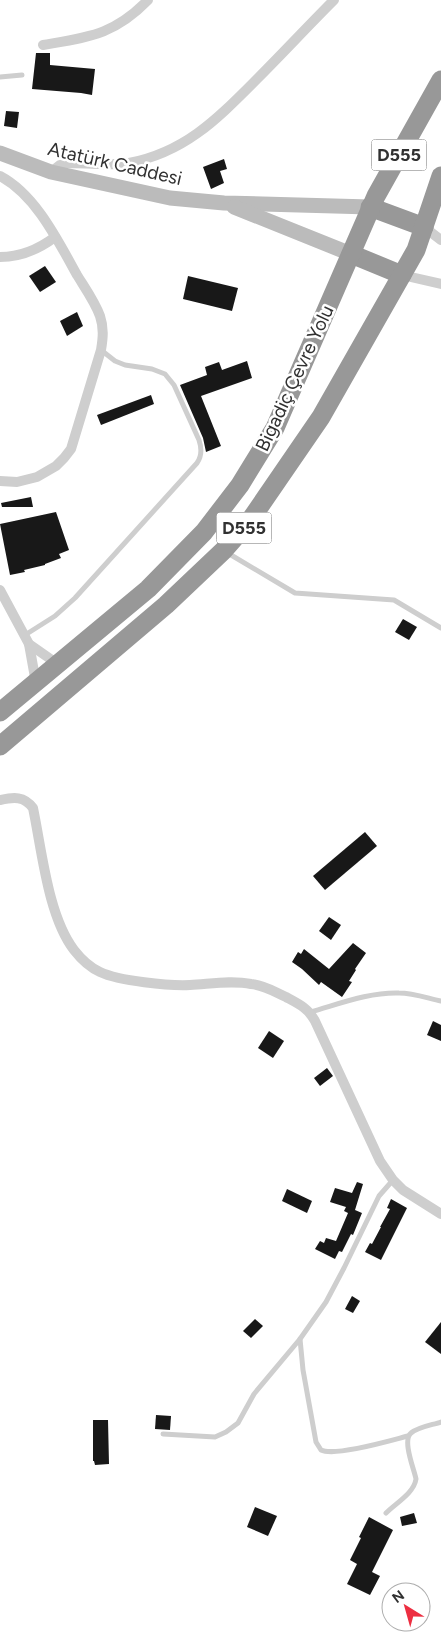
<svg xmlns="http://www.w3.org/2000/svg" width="441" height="1642" font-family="Figtree,sans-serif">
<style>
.building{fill:#181818}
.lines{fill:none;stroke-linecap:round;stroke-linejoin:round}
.lane{stroke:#cecece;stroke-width:5}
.street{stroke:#cecece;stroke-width:10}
.secondary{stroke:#bbb;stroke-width:15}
.highway{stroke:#989898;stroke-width:19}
.labels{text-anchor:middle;stroke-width:5;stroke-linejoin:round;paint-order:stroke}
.shield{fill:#fff;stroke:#6f6f6f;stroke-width:1}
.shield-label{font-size:18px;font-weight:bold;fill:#313131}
.street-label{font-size:19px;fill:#313131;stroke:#fff}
</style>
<rect width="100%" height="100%" fill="#fff"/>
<g class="building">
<polygon points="36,53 50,53 50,65 95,69 92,95 81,93 32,89"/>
<polygon points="6,111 19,112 17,128 4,126"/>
<polygon points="224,159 227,169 220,171 224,183 211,189 203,167"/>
<polygon points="45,266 56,282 40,292 29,276"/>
<polygon points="188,276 238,288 232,311 183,299"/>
<polygon points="77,312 83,326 67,336 60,321"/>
<polygon points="247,361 252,378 201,396 221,446 206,452 203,438 180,385 207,375 205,367 219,362 222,370"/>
<polygon points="151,395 154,404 101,425 97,415"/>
<polygon points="31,497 33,507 2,507 1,503"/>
<polygon points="56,512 69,550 59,554 61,558 45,564 45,565 24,570 25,572 10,575 0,524"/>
<polygon points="403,619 417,627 409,640 395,632"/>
<polygon points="365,832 377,846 325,890 313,876"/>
<polygon points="329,917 341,925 331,940 319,931"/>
<polygon points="353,943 366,953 355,969 356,970 349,981 352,982 342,997 321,982 319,985 302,969 292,962 298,952 301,954 304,949 329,969"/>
<polygon points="433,1021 441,1025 441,1041 427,1035"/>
<polygon points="269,1031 284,1041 273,1058 258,1048"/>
<polygon points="327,1068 333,1076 320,1086 314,1078"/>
<polygon points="357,1182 363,1184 355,1210 362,1213 353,1235 351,1234 342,1252 339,1251 335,1259 315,1249 320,1241 324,1243 326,1238 336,1241 348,1213 344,1211 346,1207 330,1202 335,1188 352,1193"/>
<polygon points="287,1189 312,1201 307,1213 282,1201"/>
<polygon points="391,1199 407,1208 381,1260 365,1252 370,1243 372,1244 381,1227 380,1227 390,1209 387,1208"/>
<polygon points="352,1296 360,1301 353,1313 345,1309"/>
<polygon points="255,1319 263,1326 251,1338 243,1331"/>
<polygon points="441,1322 441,1354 425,1342"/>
<polygon points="156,1415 171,1416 170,1430 155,1429"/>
<polygon points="93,1420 108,1420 109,1464 95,1465 94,1461 93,1461"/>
<polygon points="255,1507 277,1516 268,1536 247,1527"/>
<polygon points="414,1513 417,1523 402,1526 400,1517"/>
<polygon points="369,1517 393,1530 372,1572 380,1576 370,1595 347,1584 357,1564 350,1560 361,1538 359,1537"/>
</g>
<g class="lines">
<g class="lane">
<polyline points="0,77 22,75"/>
<polyline points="226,552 295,593 394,600 441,628"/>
<path d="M25 635 55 616 75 598 197 463C202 456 202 449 199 440L174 385 165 374 152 369 125 365 115 361 101 350"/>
<path d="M310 1012C339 1004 369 992 399 993 413 993 427 998 441 1001"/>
<path d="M300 1339 303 1370 316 1442 321 1450C335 1457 392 1440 408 1436"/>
<polyline points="163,1434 215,1437 226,1432 238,1423 254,1394 300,1339 326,1302 344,1268 379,1196 393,1180"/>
<path d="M386 1513C396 1503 414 1493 416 1479 414 1469 402 1440 411 1433 418 1427 432 1425 441 1422"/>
</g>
<g class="street">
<path d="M43 45C89 37 114 35 148 0"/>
<path d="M51 172 60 165 68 163C86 163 110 166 129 163 186 152 218 118 257 79 283 53 308 26 334 0"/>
<path d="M0 176C36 195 58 241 77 275 85 288 95 302 100 316 104 328 103 338 101 350L71 449 64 458 56 466 37 477 17 482 0 481"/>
<polyline points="424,227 441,240"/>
<path d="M0 257C21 257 39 249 55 237"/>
<polyline points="402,275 441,284"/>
<polyline points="0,590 29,644 59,665"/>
<polyline points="29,644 36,683"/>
<path d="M0 800C14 797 24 796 33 808 42 851 48 916 74 950 81 959 89 967 100 972 119 981 169 986 190 985 210 984 231 980 251 984 264 985 275 992 286 997 299 1004 308 1008 315 1021L380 1161 393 1180 403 1190 441 1214"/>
</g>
<g class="secondary">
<polyline points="0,153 51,172 170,198 224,203 370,207"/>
<polyline points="234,207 351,254"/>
</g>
<g class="highway">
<polyline points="370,207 424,227"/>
<polyline points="351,254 402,275"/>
<polyline points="0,712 148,589 204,532 240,485 275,428 376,196 441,80"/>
<polyline points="0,746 166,605 224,550 251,519 321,417 416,250 441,176"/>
</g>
</g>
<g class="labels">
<g class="shield">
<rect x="371.5" y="139.5" width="55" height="31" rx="4"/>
<rect x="216.5" y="512.5" width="55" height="31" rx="4"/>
</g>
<g class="shield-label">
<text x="399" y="161">D555</text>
<text x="244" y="534">D555</text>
</g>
<g class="street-label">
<text transform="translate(115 163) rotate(13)" y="7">Atatürk Caddesi</text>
<text transform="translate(294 378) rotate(-65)" y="7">Bigadiç Çevre Yolu</text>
</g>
</g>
<g transform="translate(406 1607) rotate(323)"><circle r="24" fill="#ffffff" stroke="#adadad"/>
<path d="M0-4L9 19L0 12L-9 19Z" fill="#ed2e41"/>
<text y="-8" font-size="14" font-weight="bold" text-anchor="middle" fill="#313131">N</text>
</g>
</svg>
